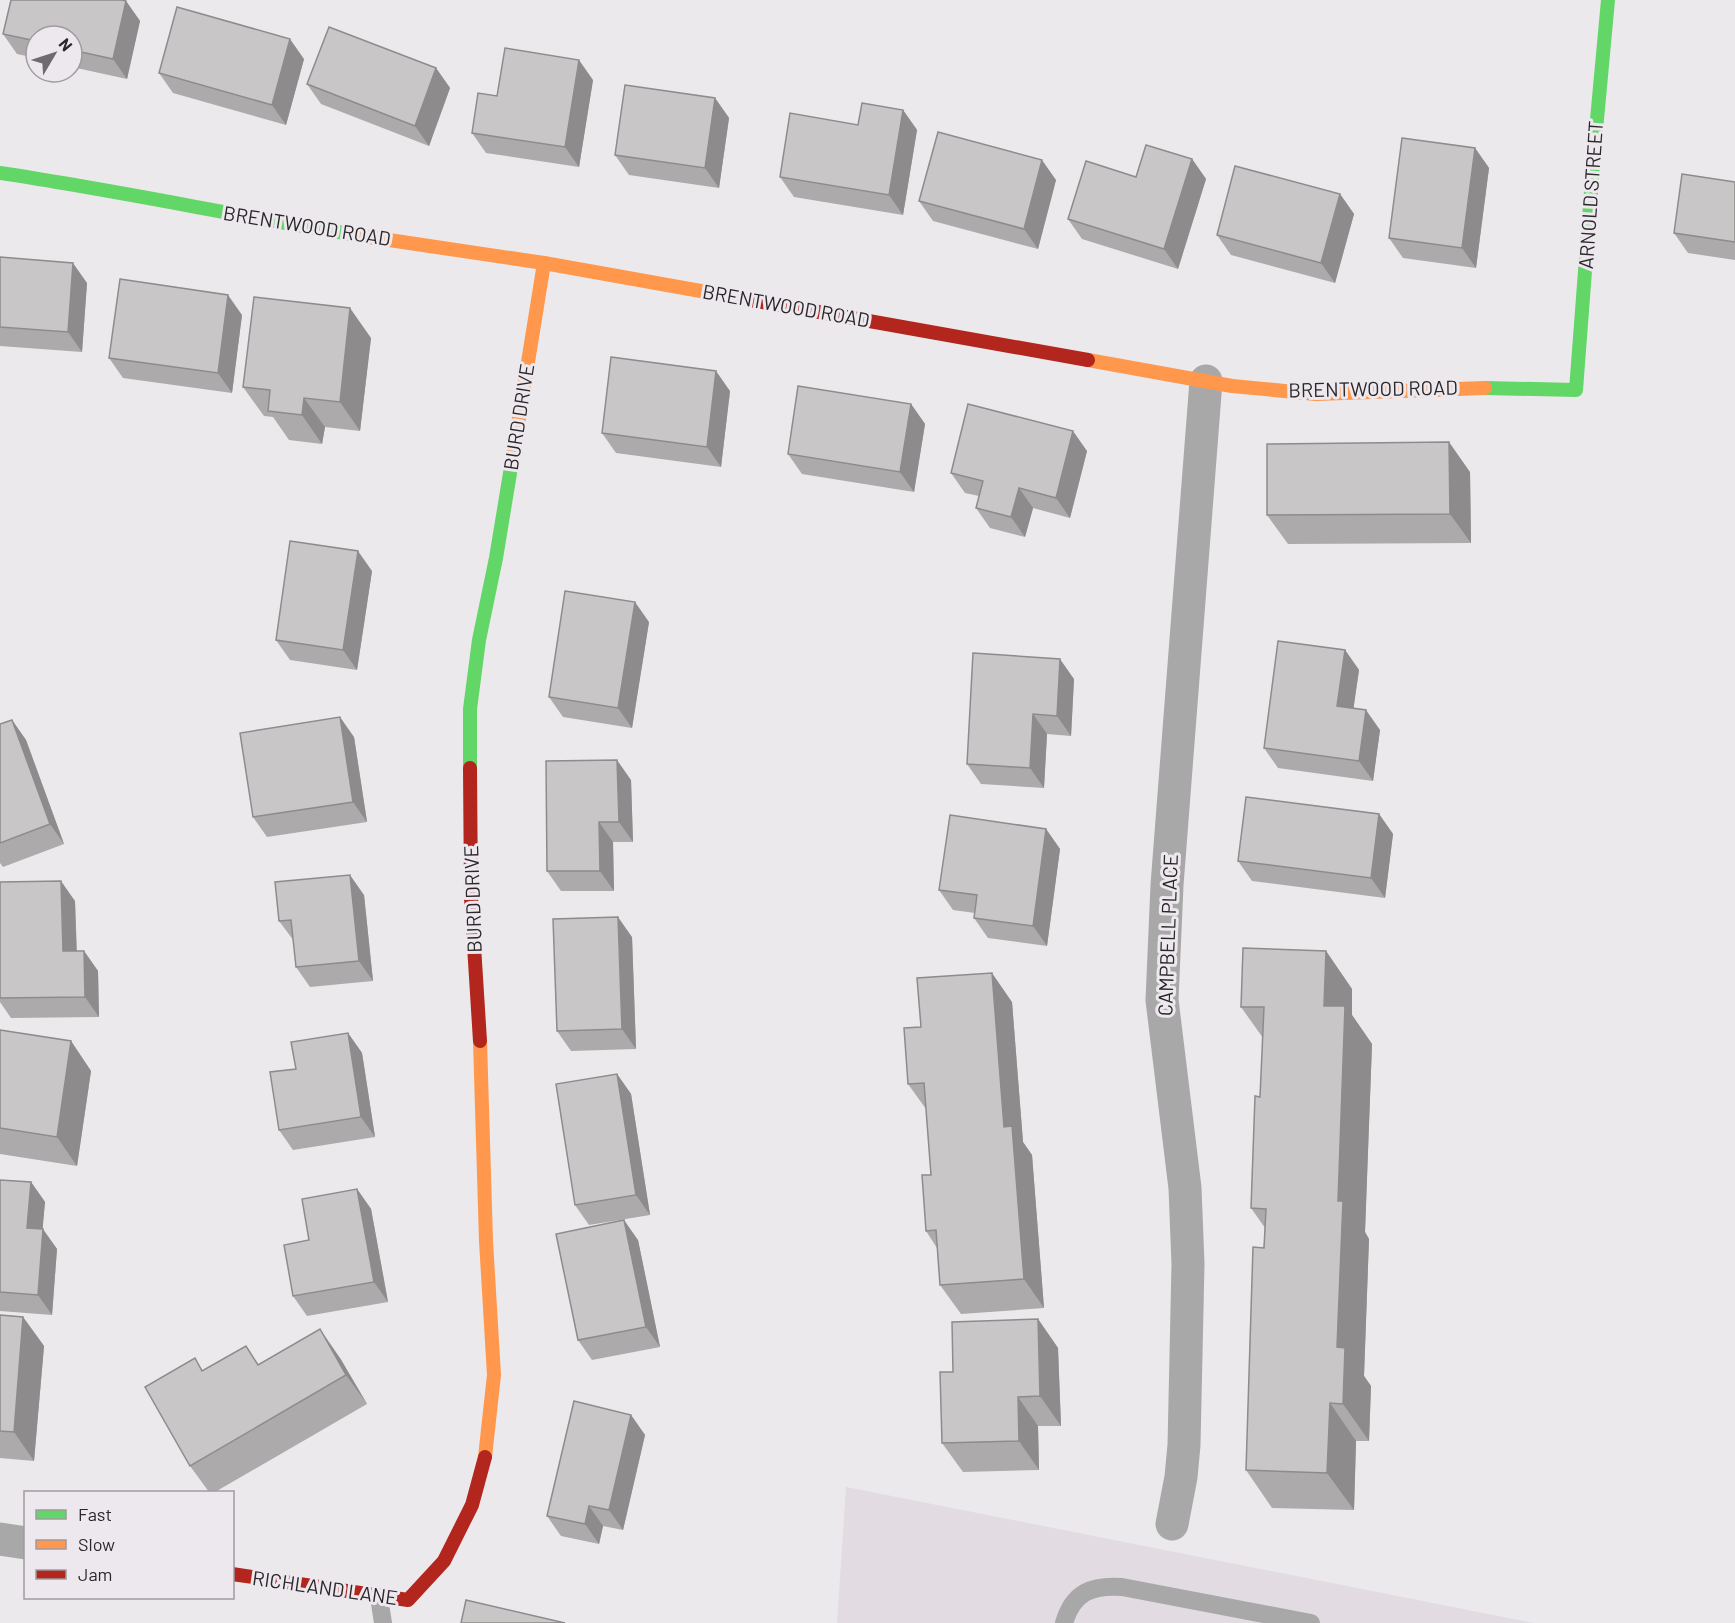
<svg xmlns="http://www.w3.org/2000/svg" width="1735" height="1623" font-family="Barlow,sans-serif">
<style>
.built{fill:#e2dbe2}
.lines{fill:none;stroke-linecap:round;stroke-linejoin:round}
.lane{stroke:#a9a8a8;stroke-width:18}
.street{stroke:#a9a8a8;stroke-width:33}
.fast{stroke:#63d668;stroke-width:14}
.slow{stroke:#ff974d;stroke-width:14}
.jam{stroke:#b3261e;stroke-width:14}
.wall{fill:#adaaab}
.shaded-wall{fill:#8d8b8b}
.building{fill:#c9c6c7;stroke:#8d8b8b;stroke-width:1.5}
.labels{text-anchor:middle;stroke-width:6;stroke-linejoin:round;paint-order:stroke}
.street-label{font-size:20px;fill:#292729;stroke:#ede8ed}
</style>
<rect width="100%" height="100%" fill="#ece9ec"/>
<polygon class="built" points="846,1487 1534,1623 837,1623"/>
<g class="lines">
<g class="lane">
<polyline points="379,1597 383,1623"/>
<path d="M1064 1623C1073 1592 1092 1585 1122 1587L1311 1623"/>
</g>
<g class="street">
<polyline points="1172,1524 1181,1477 1184,1445 1188,1264 1185,1188 1162,1000 1167,885 1206,381"/>
<polyline points="0,1539 26,1543"/>
</g>
<g class="fast">
<path d="M0 173C121 191 241 217 362 236"/>
<polyline points="1485,388 1576,390 1594,152 1608,0"/>
<polyline points="470,768 470,709 479,640 496,558 513,455"/>
</g>
<g class="slow">
<polyline points="362,236 544,263 751,300"/>
<polyline points="1088,360 1232,386 1316,394 1485,388"/>
<polyline points="513,455 544,263"/>
<polyline points="480,1041 486,1241 494,1375 485,1457"/>
</g>
<g class="jam">
<polyline points="751,300 1088,360"/>
<polyline points="470,768 471,898 480,1041"/>
<polyline points="232,1574 408,1600 444,1561 472,1505 485,1457"/>
</g>
</g>
<g class="wall">
<polygon points="126,1 140,21 127,79 72,67 72,36 36,36 36,58 17,54 3,34"/>
<polygon points="304,59 286,125 173,93 159,73"/>
<polygon points="436,68 450,88 429,146 321,104 307,84"/>
<polygon points="593,80 579,167 486,153 472,133 497,96"/>
<polygon points="715,98 729,118 719,188 629,175 615,155"/>
<polygon points="903,110 917,130 903,215 794,197 780,177"/>
<polygon points="1475,148 1489,168 1476,268 1403,258 1389,238"/>
<polygon points="1192,159 1206,179 1178,269 1082,239 1068,219 1136,177"/>
<polygon points="1056,180 1038,249 933,221 919,201"/>
<polygon points="1735,182 1735,260 1688,253 1674,233"/>
<polygon points="1340,194 1354,214 1335,283 1231,255 1217,235"/>
<polygon points="0,257 87,283 82,352 0,346"/>
<polygon points="242,315 232,393 123,378 109,358"/>
<polygon points="371,338 360,431 325,427 322,444 289,440 273,417 264,416 243,387"/>
<polygon points="730,391 721,467 616,453 602,433"/>
<polygon points="911,404 925,424 914,492 802,474 788,454"/>
<polygon points="1087,451 1070,518 1033,508 1025,537 990,528 976,508 979,496 965,493 951,473"/>
<polygon points="1470,472 1471,543 1288,544 1267,515"/>
<polygon points="372,571 357,670 290,660 276,640"/>
<polygon points="649,622 632,728 563,717 549,697"/>
<polygon points="1345,650 1359,670 1353,709 1380,730 1373,781 1278,768 1264,748"/>
<polygon points="1074,679 1071,736 1047,734 1044,788 981,784 967,764"/>
<polygon points="12,720 26,740 64,844 3,867 0,863 0,724"/>
<polygon points="354,737 367,822 267,837 253,817"/>
<polygon points="631,780 633,842 613,842 614,891 561,891 547,871"/>
<polygon points="1379,814 1393,834 1385,898 1252,881 1238,861"/>
<polygon points="1046,829 1060,849 1047,946 988,938 974,918 975,913 953,910 939,890"/>
<polygon points="364,895 373,981 310,987 296,967 294,941 279,921"/>
<polygon points="75,901 77,951 84,951 98,971 99,1017 11,1018 0,1002 0,998"/>
<polygon points="632,937 636,1049 571,1051 557,1031"/>
<polygon points="1326,951 1352,989 1352,1015 1372,1044 1365,1232 1369,1239 1364,1376 1371,1386 1369,1441 1356,1441 1354,1510 1272,1508 1246,1470 1265,1228 1251,1208 1260,1097 1263,1038 1241,1007"/>
<polygon points="1012,1002 1023,1142 1032,1155 1044,1308 961,1314 940,1285 937,1248 926,1231 931,1175 926,1109 908,1084 921,1027"/>
<polygon points="0,1030 71,1041 91,1071 77,1166 0,1154"/>
<polygon points="348,1033 362,1053 375,1137 293,1150 279,1130 296,1069"/>
<polygon points="617,1074 631,1094 650,1215 589,1225 575,1205"/>
<polygon points="0,1180 31,1182 45,1202 42,1229 57,1249 52,1315 0,1311"/>
<polygon points="357,1189 371,1209 388,1302 307,1316 293,1296 309,1240"/>
<polygon points="638,1240 660,1347 592,1360 578,1340"/>
<polygon points="0,1315 23,1317 44,1346 34,1461 0,1458"/>
<polygon points="1038,1319 1058,1348 1061,1426 1038,1426 1039,1470 963,1472 942,1443"/>
<polygon points="195,1358 203,1371 259,1365 340,1358 367,1404 215,1492 209,1492 190,1466"/>
<polygon points="631,1415 645,1435 623,1530 603,1526 599,1544 561,1536 547,1516"/>
</g>
<g class="shaded-wall">
<polygon points="126,1 140,21 127,79 113,59"/>
<polygon points="290,39 304,59 286,125 272,105"/>
<polygon points="579,60 593,80 579,167 565,147"/>
<polygon points="436,68 450,88 429,146 415,126"/>
<polygon points="715,98 729,118 719,188 705,168"/>
<polygon points="903,110 917,130 903,215 889,195"/>
<polygon points="1475,148 1489,168 1476,268 1462,248"/>
<polygon points="1192,159 1206,179 1178,269 1164,249"/>
<polygon points="1042,160 1056,180 1038,249 1024,229"/>
<polygon points="1340,194 1354,214 1335,283 1321,263"/>
<polygon points="73,263 87,283 82,352 68,332"/>
<polygon points="228,295 242,315 232,393 218,373"/>
<polygon points="350,308 371,338 360,431 340,402"/>
<polygon points="716,371 730,391 721,467 707,447"/>
<polygon points="304,398 325,427 322,444 302,415"/>
<polygon points="911,404 925,424 914,492 900,472"/>
<polygon points="1073,431 1087,451 1070,518 1056,498"/>
<polygon points="1449,442 1470,472 1471,543 1450,514"/>
<polygon points="1019,488 1033,508 1025,537 1011,517"/>
<polygon points="358,551 372,571 357,670 343,650"/>
<polygon points="635,602 649,622 632,728 618,708"/>
<polygon points="1345,650 1359,670 1351,726 1337,706"/>
<polygon points="1060,659 1074,679 1071,736 1057,716"/>
<polygon points="1366,710 1380,730 1373,781 1359,761"/>
<polygon points="1033,714 1047,734 1044,788 1030,768"/>
<polygon points="340,717 354,737 367,822 353,802"/>
<polygon points="12,720 26,740 64,844 50,824"/>
<polygon points="617,760 631,780 633,842 619,822"/>
<polygon points="1379,814 1393,834 1385,898 1371,878"/>
<polygon points="599,822 613,842 614,891 600,871"/>
<polygon points="1046,829 1060,849 1047,946 1033,926"/>
<polygon points="350,875 364,895 373,981 359,961"/>
<polygon points="61,881 75,901 77,971 63,951"/>
<polygon points="618,917 632,937 636,1049 622,1029"/>
<polygon points="84,951 98,971 99,1017 85,997"/>
<polygon points="1326,951 1352,989 1352,1015 1372,1044 1365,1232 1369,1239 1364,1376 1371,1386 1369,1441 1343,1404 1337,1347 1324,1006"/>
<polygon points="992,973 1012,1002 1023,1142 1032,1155 1044,1308 1024,1279 1004,1127"/>
<polygon points="348,1033 362,1053 375,1137 361,1117"/>
<polygon points="71,1041 91,1071 77,1166 57,1137"/>
<polygon points="617,1074 631,1094 650,1215 636,1195"/>
<polygon points="31,1182 45,1202 41,1248 27,1228"/>
<polygon points="357,1189 371,1209 388,1302 374,1282"/>
<polygon points="624,1220 638,1240 660,1347 646,1327"/>
<polygon points="43,1229 57,1249 52,1315 38,1295"/>
<polygon points="23,1317 44,1346 34,1461 14,1432"/>
<polygon points="1038,1319 1058,1348 1061,1426 1040,1396"/>
<polygon points="320,1329 340,1358 367,1404 346,1375"/>
<polygon points="1018,1397 1038,1426 1039,1470 1019,1441"/>
<polygon points="1330,1403 1356,1441 1354,1510 1327,1473"/>
<polygon points="631,1415 645,1435 623,1530 609,1510"/>
<polygon points="589,1506 603,1526 599,1544 585,1524"/>
</g>
<g class="building">
<polygon points="11,0 122,0 126,1 113,59 72,50 72,36 36,36 36,41 3,34"/>
<polygon points="177,7 290,39 272,105 159,73"/>
<polygon points="329,27 436,68 415,126 307,84"/>
<polygon points="505,48 579,60 565,147 472,133 478,93 497,96"/>
<polygon points="625,85 715,98 705,168 615,155"/>
<polygon points="862,103 903,110 889,195 780,177 790,113 858,125"/>
<polygon points="938,132 1042,160 1024,229 919,201"/>
<polygon points="1402,138 1475,148 1462,248 1389,238"/>
<polygon points="1146,145 1192,159 1164,249 1068,219 1086,161 1136,177"/>
<polygon points="1235,166 1340,194 1321,263 1217,235"/>
<polygon points="1682,174 1735,182 1735,242 1674,233"/>
<polygon points="0,257 73,263 68,332 0,327"/>
<polygon points="120,279 228,295 218,373 109,358"/>
<polygon points="254,297 350,308 340,402 304,398 302,415 268,411 270,390 243,387"/>
<polygon points="611,357 716,371 707,447 602,433"/>
<polygon points="798,386 911,404 900,472 788,454"/>
<polygon points="968,404 1073,431 1056,498 1019,488 1011,517 976,508 983,481 951,473"/>
<polygon points="1449,442 1450,514 1267,515 1267,444"/>
<polygon points="290,541 358,551 343,650 276,640"/>
<polygon points="565,591 635,602 618,708 549,697"/>
<polygon points="1278,641 1345,650 1337,706 1366,710 1359,761 1264,748"/>
<polygon points="973,653 1060,659 1057,716 1033,714 1030,768 967,764"/>
<polygon points="340,717 353,802 253,817 240,733"/>
<polygon points="12,720 50,824 0,843 0,724"/>
<polygon points="617,760 619,822 599,822 600,871 547,871 546,761"/>
<polygon points="1246,797 1379,814 1371,878 1238,861"/>
<polygon points="950,815 1046,829 1033,926 974,918 977,895 939,890"/>
<polygon points="350,875 359,961 296,967 291,920 279,921 275,882"/>
<polygon points="61,881 63,951 84,951 85,997 0,998 0,882"/>
<polygon points="618,917 622,1029 557,1031 553,919"/>
<polygon points="1243,948 1326,951 1324,1006 1345,1006 1338,1201 1343,1201 1337,1347 1345,1348 1343,1404 1330,1403 1327,1473 1246,1470 1253,1247 1264,1248 1266,1209 1251,1208 1255,1096 1260,1097 1264,1007 1241,1007"/>
<polygon points="992,973 1004,1127 1012,1126 1024,1279 940,1285 936,1230 926,1231 922,1175 931,1175 924,1083 908,1084 904,1028 921,1027 917,978"/>
<polygon points="0,1030 71,1041 57,1137 0,1128"/>
<polygon points="348,1033 361,1117 279,1130 270,1072 296,1069 291,1042"/>
<polygon points="617,1074 636,1195 575,1205 556,1084"/>
<polygon points="0,1180 31,1182 27,1228 43,1229 38,1295 0,1292"/>
<polygon points="357,1189 374,1282 293,1296 284,1245 309,1240 302,1199"/>
<polygon points="624,1220 646,1327 578,1340 556,1234"/>
<polygon points="0,1315 23,1317 14,1432 0,1431"/>
<polygon points="1038,1319 1040,1396 1018,1397 1019,1441 942,1443 940,1372 953,1372 952,1322"/>
<polygon points="320,1329 346,1375 190,1466 145,1387 195,1358 202,1371 246,1346 258,1365"/>
<polygon points="574,1401 631,1415 609,1510 589,1506 585,1524 547,1516"/>
<polygon points="466,1600 565,1623 461,1623"/>
</g>
<g class="labels">
<g class="street-label">
<text transform="translate(1591 195) rotate(-86)" y="7">ARNOLD STREET</text>
<text transform="translate(307 226) rotate(9)" y="7">BRENTWOOD ROAD</text>
<text transform="translate(786 306) rotate(10)" y="7">BRENTWOOD ROAD</text>
<text transform="translate(1373 389) rotate(-1)" y="7">BRENTWOOD ROAD</text>
<text transform="translate(519 417) rotate(-81)" y="7">BURD DRIVE</text>
<text transform="translate(473 899) rotate(-92)" y="7">BURD DRIVE</text>
<text transform="translate(1168 935) rotate(-88)" y="7">CAMPBELL PLACE</text>
<text transform="translate(325 1588) rotate(8)" y="7">RICHLAND LANE</text>
</g>
</g>
<rect x="24" y="1491" width="210" height="108" fill="#ede8ed" stroke="#9f9b9f" stroke-width="1.5"/>
<rect x="36" y="1510" width="30" height="9" fill="#63d668" stroke="#9f9b9f" stroke-width="1.5"/>
<text x="78" y="1521" font-size="18" fill="#292729">Fast</text>
<rect x="36" y="1540" width="30" height="9" fill="#ff974d" stroke="#9f9b9f" stroke-width="1.5"/>
<text x="78" y="1551" font-size="18" fill="#292729">Slow</text>
<rect x="36" y="1570" width="30" height="9" fill="#b3261e" stroke="#9f9b9f" stroke-width="1.5"/>
<text x="78" y="1581" font-size="18" fill="#292729">Jam</text>
<g transform="translate(54 54) rotate(51)"><circle r="28" fill="#ede8ed" stroke="#9f9b9f" stroke-width="1.5"/>
<path d="M0-4.5L10 22L0 15L-10 22Z" fill="#6d6b6d"/>
<text y="-9" font-size="16" font-weight="bold" text-anchor="middle" fill="#292729">N</text>
</g>
</svg>
